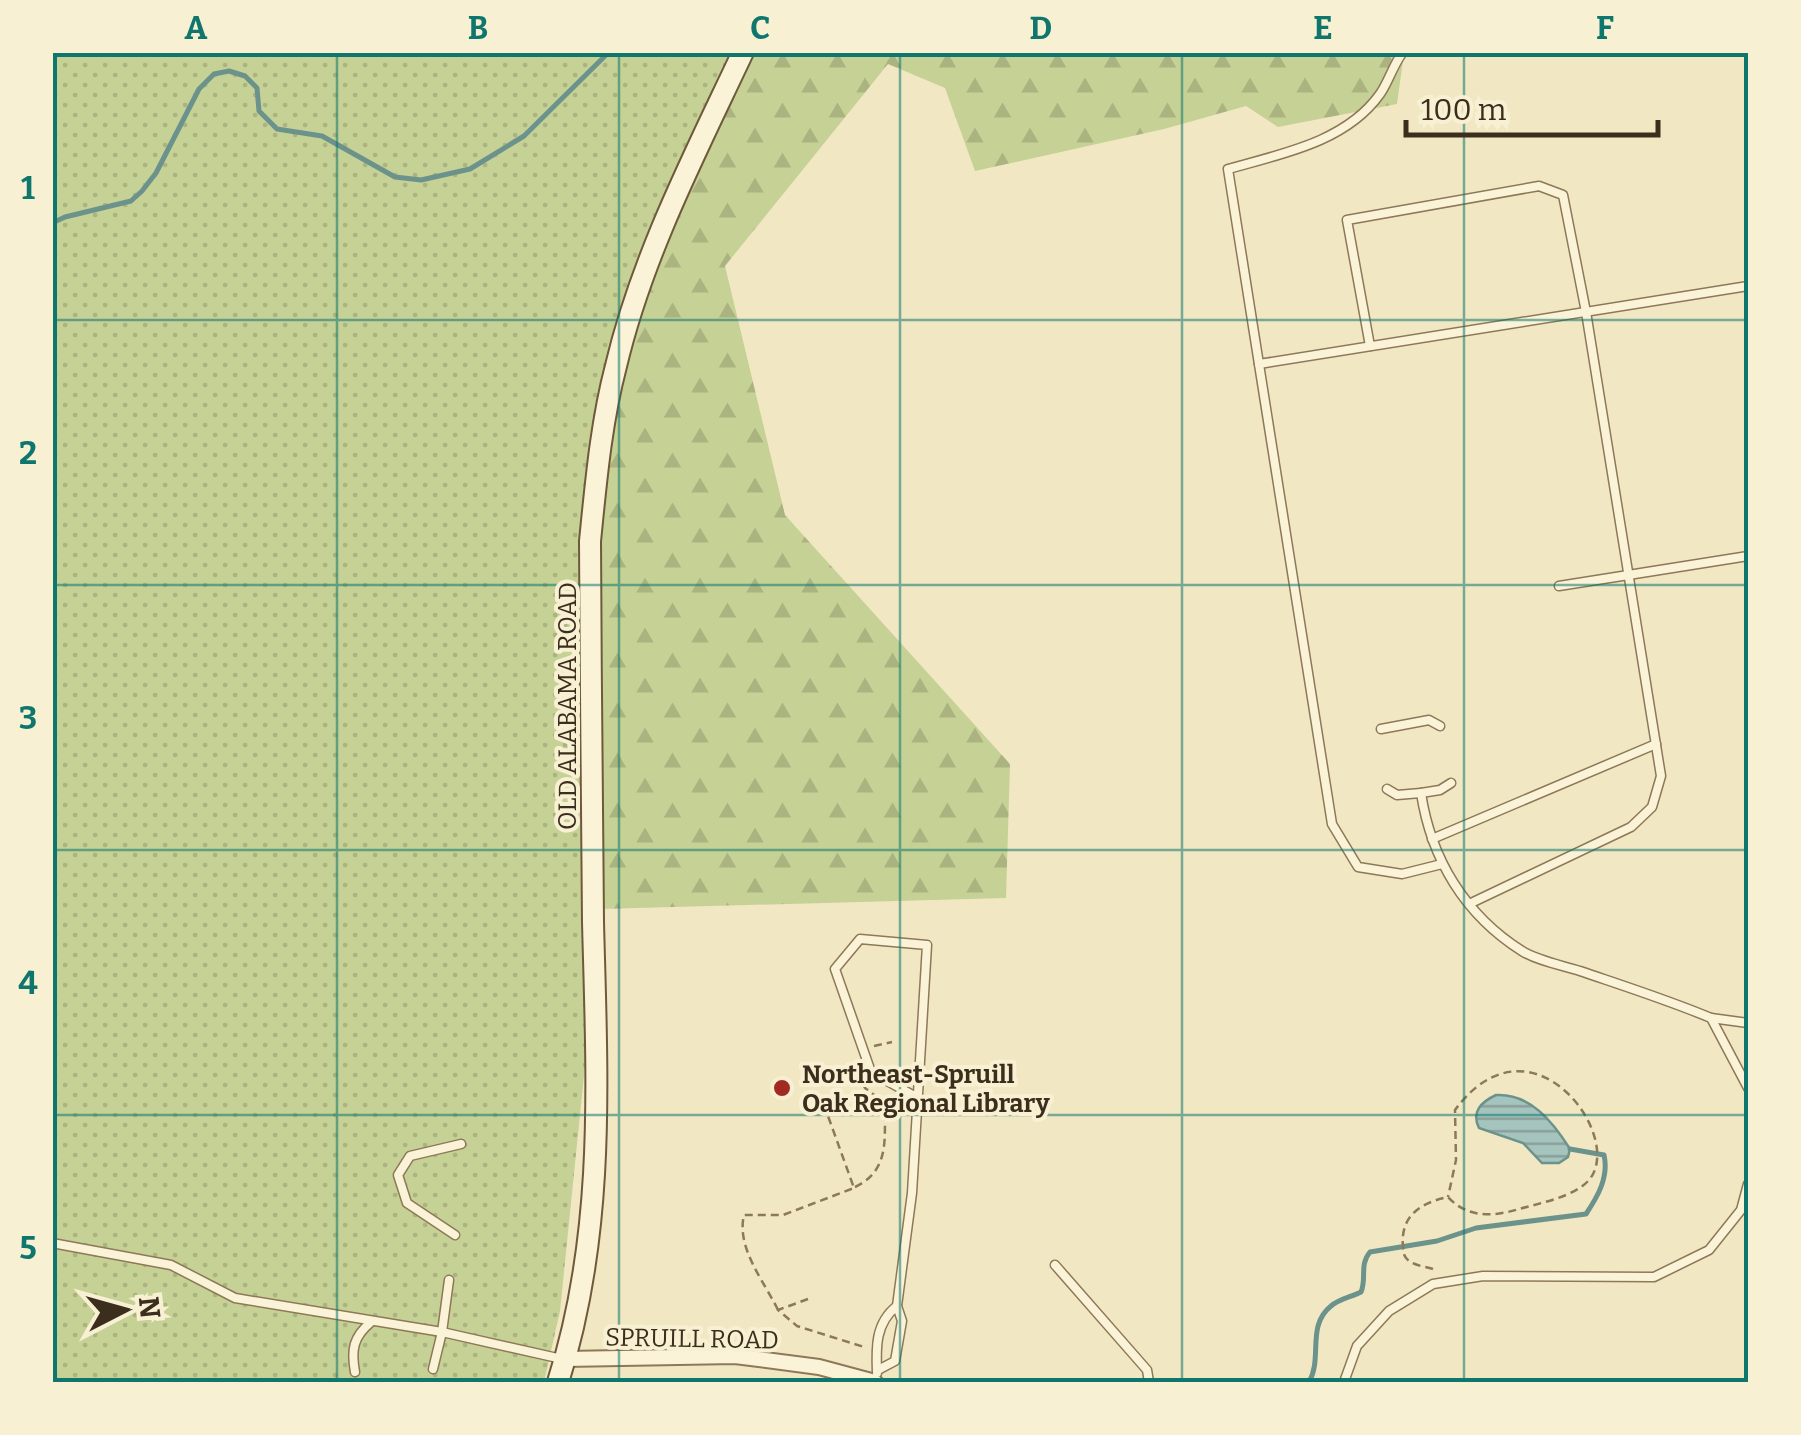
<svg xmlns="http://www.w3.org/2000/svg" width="1801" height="1435" font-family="Bitter,serif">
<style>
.grass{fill:url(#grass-dots)}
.forest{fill:url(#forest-firs)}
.water{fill:url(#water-rules);stroke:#6b938c;stroke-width:2.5}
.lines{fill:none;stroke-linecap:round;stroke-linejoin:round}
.stream{stroke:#6b938c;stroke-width:5}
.service-casing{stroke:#8d7858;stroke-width:11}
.minor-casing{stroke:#8d7858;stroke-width:18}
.secondary-casing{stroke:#6f593b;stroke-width:24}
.path{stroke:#8d7858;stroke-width:2.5;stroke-dasharray:8 5;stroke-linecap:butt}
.service{stroke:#fbf3d7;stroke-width:8}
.minor{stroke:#fbf3d7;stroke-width:14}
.secondary{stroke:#fbf3d7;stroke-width:20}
.grid{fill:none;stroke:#0f766e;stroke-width:2.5;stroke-opacity:0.55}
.poi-dot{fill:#a22a23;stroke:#f8f0d3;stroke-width:4}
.labels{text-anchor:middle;stroke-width:8;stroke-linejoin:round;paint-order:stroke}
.street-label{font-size:25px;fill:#3c2e1d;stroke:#f8f0d3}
.poi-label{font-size:25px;font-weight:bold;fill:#3c2e1d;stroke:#f8f0d3;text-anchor:start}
.neatline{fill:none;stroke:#0f766e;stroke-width:4}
.grid-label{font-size:32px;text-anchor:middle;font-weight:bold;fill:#0f766e}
</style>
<defs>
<pattern id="grass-dots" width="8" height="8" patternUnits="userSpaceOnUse" patternTransform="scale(2.5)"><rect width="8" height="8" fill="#c6d195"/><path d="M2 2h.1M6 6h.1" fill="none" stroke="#abb480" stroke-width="1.8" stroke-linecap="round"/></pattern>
<pattern id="forest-firs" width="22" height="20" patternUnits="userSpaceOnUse" patternTransform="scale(2.5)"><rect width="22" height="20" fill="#c6d195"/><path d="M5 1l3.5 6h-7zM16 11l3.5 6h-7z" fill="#abb480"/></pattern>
<pattern id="water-rules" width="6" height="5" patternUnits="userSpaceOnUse" patternTransform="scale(2.5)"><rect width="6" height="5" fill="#a5c4bd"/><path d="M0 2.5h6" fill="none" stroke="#88a099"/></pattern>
</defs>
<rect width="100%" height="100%" fill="#f2e7c3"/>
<polygon class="grass" points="52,53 747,53 601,909 560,1311 544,1382 53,1382"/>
<polygon class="forest" points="753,53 1404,53 1397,104 1278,127 1246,106 1164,129 975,171 945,88 888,64 725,266 785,515 1010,764 1006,898 601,909 598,567 610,365 639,279"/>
<path class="water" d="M1496 1095C1530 1093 1553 1122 1570 1149L1568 1157 1559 1163H1542L1523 1143 1479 1128C1471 1112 1481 1102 1496 1095Z"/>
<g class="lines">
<g class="stream">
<polyline points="52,223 65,217 131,201 142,191 156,173 199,89 214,74 229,71 245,76 257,88 259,111 277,129 322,136 395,177 421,180 470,169 524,136 609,52"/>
<path d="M1309 1382C1323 1358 1306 1326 1331 1306 1339 1299 1351 1297 1361 1292 1367 1278 1359 1265 1370 1252L1437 1241 1476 1228 1586 1214C1598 1196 1609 1177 1604 1155L1570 1149"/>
</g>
<g class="service-casing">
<g id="service">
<path d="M1403 52C1393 65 1389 81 1380 94 1346 142 1281 154 1228 169L1332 824 1358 867 1402 874 1442 864"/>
<polyline points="1370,346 1347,220 1539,186 1563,195 1586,312 1661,776 1652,807 1631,827 1469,904"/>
<polyline points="1259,364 1748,286"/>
<polyline points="1559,586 1748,556"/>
<polyline points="1381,729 1429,720 1440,726"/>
<path d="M1451 783 1440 790 1421 793C1431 859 1465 915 1522 951 1538 961 1561 965 1580 971 1624 986 1668 1000 1711 1018L1748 1088"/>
<polyline points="1387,789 1397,795 1421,793"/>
<polyline points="1432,839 1656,744"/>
<polyline points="1711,1018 1748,1023"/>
<polyline points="455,1235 407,1203 398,1175 410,1156 461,1144"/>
<polyline points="52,1243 171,1265 235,1298 442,1332 562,1359"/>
<polyline points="1055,1265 1147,1370 1149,1382"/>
<polyline points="433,1369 442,1332 449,1280"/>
<polyline points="878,1370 895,1361 902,1321 897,1306 912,1193 927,945 860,939 835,969 871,1072 918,1098"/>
<path d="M355 1372C351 1350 353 1337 371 1322"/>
<path d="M877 1373C876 1348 875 1323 897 1306"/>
<polyline points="1344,1382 1357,1346 1389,1311 1433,1284 1483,1276 1654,1277 1709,1250 1741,1210 1748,1184"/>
</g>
</g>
<g class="minor-casing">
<polyline id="minor" points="565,1359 735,1356 819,1367 875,1382"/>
</g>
<g class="secondary-casing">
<path id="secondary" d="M558 1382C606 1232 597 1078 593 922 591 795 591 668 590 541 596 482 601 423 616 366 642 256 695 154 743 52"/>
</g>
<g class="path">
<polyline points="874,1046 892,1042"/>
<path d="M855 1187C891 1170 884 1137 885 1103L865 1088 861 1080"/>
<path d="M1433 1269C1427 1267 1416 1266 1409 1261 1404 1257 1403 1253 1403 1247 1400 1216 1420 1203 1448 1197 1467 1218 1493 1217 1519 1209 1540 1203 1574 1197 1589 1180 1626 1137 1531 1007 1455 1110L1456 1160 1448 1197"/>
<polyline points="808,1299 778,1310 797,1326 864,1347"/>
<path d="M778 1310C764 1281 736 1248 744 1215H783L854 1188 828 1116"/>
</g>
<use href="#service" class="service"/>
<use href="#minor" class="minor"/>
<use href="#secondary" class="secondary"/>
</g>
<path class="grid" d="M337 52V1382M619 52V1382M900 52V1382M1182 52V1382M1464 52V1382M52 320H1748M52 585H1748M52 850H1748M52 1115H1748"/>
<circle class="poi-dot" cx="782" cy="1088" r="10"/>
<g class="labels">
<g class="street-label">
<text transform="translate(567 706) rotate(-90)" y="9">OLD ALABAMA ROAD</text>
<text transform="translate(692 1338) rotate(1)" y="9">SPRUILL ROAD</text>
</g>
<g class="poi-label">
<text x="802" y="1083">Northeast-Spruill<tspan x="802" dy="29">Oak Regional Library</tspan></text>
</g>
</g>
<rect width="1801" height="1435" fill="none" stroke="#f8f0d3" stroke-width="110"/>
<g transform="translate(125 1310) rotate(84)" stroke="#f8f0d3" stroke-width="8" paint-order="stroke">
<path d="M0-8L18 38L0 25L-18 38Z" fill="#3c2e1d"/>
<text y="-15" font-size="28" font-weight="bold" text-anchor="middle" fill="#3c2e1d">N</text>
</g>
<path d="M1406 120v15h252v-15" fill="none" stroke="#3c2e1d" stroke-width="5"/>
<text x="1421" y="120" font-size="30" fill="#3c2e1d" stroke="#f8f0d3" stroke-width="8" paint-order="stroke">100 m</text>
<rect x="55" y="55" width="1691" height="1325" class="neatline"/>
<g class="grid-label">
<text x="196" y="39">A</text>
<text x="478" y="39">B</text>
<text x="760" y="39">C</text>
<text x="1041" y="39">D</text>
<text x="1323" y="39">E</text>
<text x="1605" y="39">F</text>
<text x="28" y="199">1</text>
<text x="28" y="464">2</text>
<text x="28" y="729">3</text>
<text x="28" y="994">4</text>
<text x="28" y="1259">5</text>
</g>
</svg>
